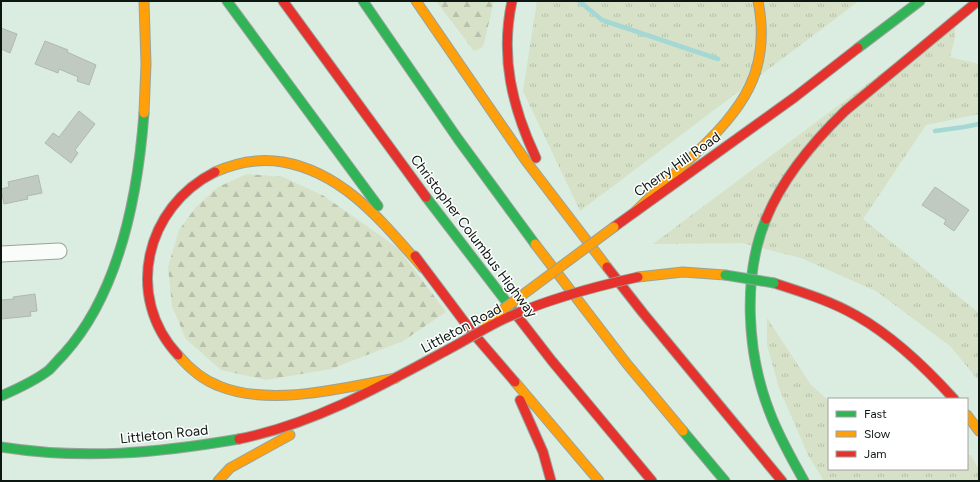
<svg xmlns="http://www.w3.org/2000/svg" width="980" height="482" font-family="Figtree,sans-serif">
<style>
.grass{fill:url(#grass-tufts)}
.forest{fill:url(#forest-firs)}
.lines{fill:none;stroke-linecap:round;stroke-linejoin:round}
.stream{stroke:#a4d8d4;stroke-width:4.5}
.building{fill:#c0cac1;stroke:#aeb9b0}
.street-casing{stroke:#97a39b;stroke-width:17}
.fast-casing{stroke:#97a39b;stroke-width:11}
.slow-casing{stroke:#97a39b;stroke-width:11}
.jam-casing{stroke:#97a39b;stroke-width:11}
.street{stroke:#fafcfa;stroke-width:15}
.fast{stroke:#30b455;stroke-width:9}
.slow{stroke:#ff9f0a;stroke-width:9}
.jam{stroke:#e5322d;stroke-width:9}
.fast-bridge-casing{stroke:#97a39b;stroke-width:11;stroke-linecap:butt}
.slow-bridge-casing{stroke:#97a39b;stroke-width:11;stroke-linecap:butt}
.jam-bridge-casing{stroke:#97a39b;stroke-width:11;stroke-linecap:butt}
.fast-bridge{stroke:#30b455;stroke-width:9}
.slow-bridge{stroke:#ff9f0a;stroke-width:9}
.jam-bridge{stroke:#e5322d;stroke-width:9}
.labels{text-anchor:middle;stroke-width:3;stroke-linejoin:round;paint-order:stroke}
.street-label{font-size:14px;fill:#0d1711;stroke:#fff}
</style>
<defs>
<pattern id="grass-tufts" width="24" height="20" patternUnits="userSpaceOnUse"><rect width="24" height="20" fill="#d6e1c8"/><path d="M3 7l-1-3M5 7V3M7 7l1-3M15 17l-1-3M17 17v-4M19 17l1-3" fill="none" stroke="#b6c0ab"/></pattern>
<pattern id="forest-firs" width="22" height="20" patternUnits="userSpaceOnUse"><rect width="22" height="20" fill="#d6e1c8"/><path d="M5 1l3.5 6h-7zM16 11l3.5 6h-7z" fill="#b6c0ab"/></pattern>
</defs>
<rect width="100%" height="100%" fill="#dbece1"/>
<g class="grass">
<polygon points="537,1 859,1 580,211 523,91"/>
<polygon points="955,18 955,38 950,57 979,64 979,114 926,125 863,219 979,313 979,381 950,346 876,291 801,258 742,243 653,244"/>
<polygon points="767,318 811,385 829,401 829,469 967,469 967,455 971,455 979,470 979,481 824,481 808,455 779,388 767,345"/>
</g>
<g class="forest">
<polygon points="436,1 494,1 483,47 474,51"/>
<polygon points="247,174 283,177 324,196 398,248 446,312 403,341 331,369 266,380 221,370 186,339 172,306 168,267 179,230 196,207 218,187"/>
</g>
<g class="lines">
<g class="stream">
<polyline points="579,1 602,20 718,59"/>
<polyline points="935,131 964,127 979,124"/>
</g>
</g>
<g class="building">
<polygon points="1,28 17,34 10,53 1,49"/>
<polygon points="45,41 68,50 67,52 96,65 89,85 77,81 78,77 59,69 58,73 35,64"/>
<polygon points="79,111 95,124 75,150 78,153 71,163 45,143 53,133 59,137"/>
<polygon points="38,175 42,193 27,196 28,199 4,204 1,189 9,187 8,182"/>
<polygon points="935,187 969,210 954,231 944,224 946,220 922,205"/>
<polygon points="35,294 37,311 30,312 31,316 1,319 1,300 14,299 13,297"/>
</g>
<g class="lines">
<g class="street-casing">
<polyline id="street" points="1,254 59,251"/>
</g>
<g class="fast-casing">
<g id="fast">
<polyline points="227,1 378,206"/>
<polyline points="363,1 458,139 535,244"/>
<polyline points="858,48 920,1"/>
<polyline points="426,197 518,317"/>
<path d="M766 219C742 277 747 355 770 413 779 437 792 459 804 481"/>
<path d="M1 396C17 389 35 381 49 370 54 365 59 359 64 354 120 292 138 194 144 113"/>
<polyline points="683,431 725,481"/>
<path d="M1 447C84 460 157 453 239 439"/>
</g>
</g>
<g class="slow-casing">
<g id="slow">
<polyline points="416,1 526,161 607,267"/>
<polyline points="144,113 146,64 144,1"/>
<path d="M215 172C237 162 259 158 283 162 345 173 384 224 423 268"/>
<path d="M636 211C655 192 674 174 693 156 742 109 772 72 758 1"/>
<polyline points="535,244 627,364 683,431"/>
<polyline points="638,277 683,272 725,275"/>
<path d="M178 355C189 368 203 380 219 386 270 407 344 388 396 378"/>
<polyline points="515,382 599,481"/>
<polyline points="967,415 979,431"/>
<polyline points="218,481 230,468 290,435"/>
</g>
</g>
<g class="jam-casing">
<g id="jam">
<polyline points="283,1 426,197"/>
<path d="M512 1C500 57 512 107 536 158"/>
<path d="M766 219C783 177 813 142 845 111L978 1"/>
<polyline points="614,227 795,97 858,48"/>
<polyline points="415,256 472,332 515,382"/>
<polyline points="607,267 643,313 782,481"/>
<path d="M774 283C802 292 831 301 857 316 894 337 925 367 954 399"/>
<polyline points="518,317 552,361 652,481"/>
<path d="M178 355C124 297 145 207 215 172"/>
<polyline points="520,400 543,452 551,481"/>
<path d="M239 439C314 424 383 385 449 349"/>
</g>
</g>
<use href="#street" class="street"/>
<use href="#fast" class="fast"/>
<use href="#slow" class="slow"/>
<use href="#jam" class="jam"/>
<g class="fast-bridge-casing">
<polyline id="fast-bridge" points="725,275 774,283"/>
</g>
<g class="slow-bridge-casing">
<polyline id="slow-bridge" points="486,322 614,227"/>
</g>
<g class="jam-bridge-casing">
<path id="jam-bridge" d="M449 349C468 339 486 327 506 318 548 299 593 287 638 277"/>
</g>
<use href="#fast-bridge" class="fast-bridge"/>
<use href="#slow-bridge" class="slow-bridge"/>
<use href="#jam-bridge" class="jam-bridge"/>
</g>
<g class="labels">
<g class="street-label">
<text transform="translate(677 164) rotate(-35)" y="5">Cherry Hill Road</text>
<text transform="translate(474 236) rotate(53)" y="5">Christopher Columbus Highway</text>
<text transform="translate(461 328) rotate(-28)" y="5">Littleton Road</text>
<text transform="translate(164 434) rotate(-6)" y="5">Littleton Road</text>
</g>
</g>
<rect width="980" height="482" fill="none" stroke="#0d1711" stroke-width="4"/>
<rect x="828" y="398" width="140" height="72" fill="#ffffff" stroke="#9ea2a0"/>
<rect x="836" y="411" width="20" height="6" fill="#30b455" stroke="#9ea2a0"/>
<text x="864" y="418" font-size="12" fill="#0d1711">Fast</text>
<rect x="836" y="431" width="20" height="6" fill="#ff9f0a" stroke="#9ea2a0"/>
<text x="864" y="438" font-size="12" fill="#0d1711">Slow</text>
<rect x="836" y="451" width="20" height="6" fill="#e5322d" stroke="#9ea2a0"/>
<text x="864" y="458" font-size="12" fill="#0d1711">Jam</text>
</svg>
